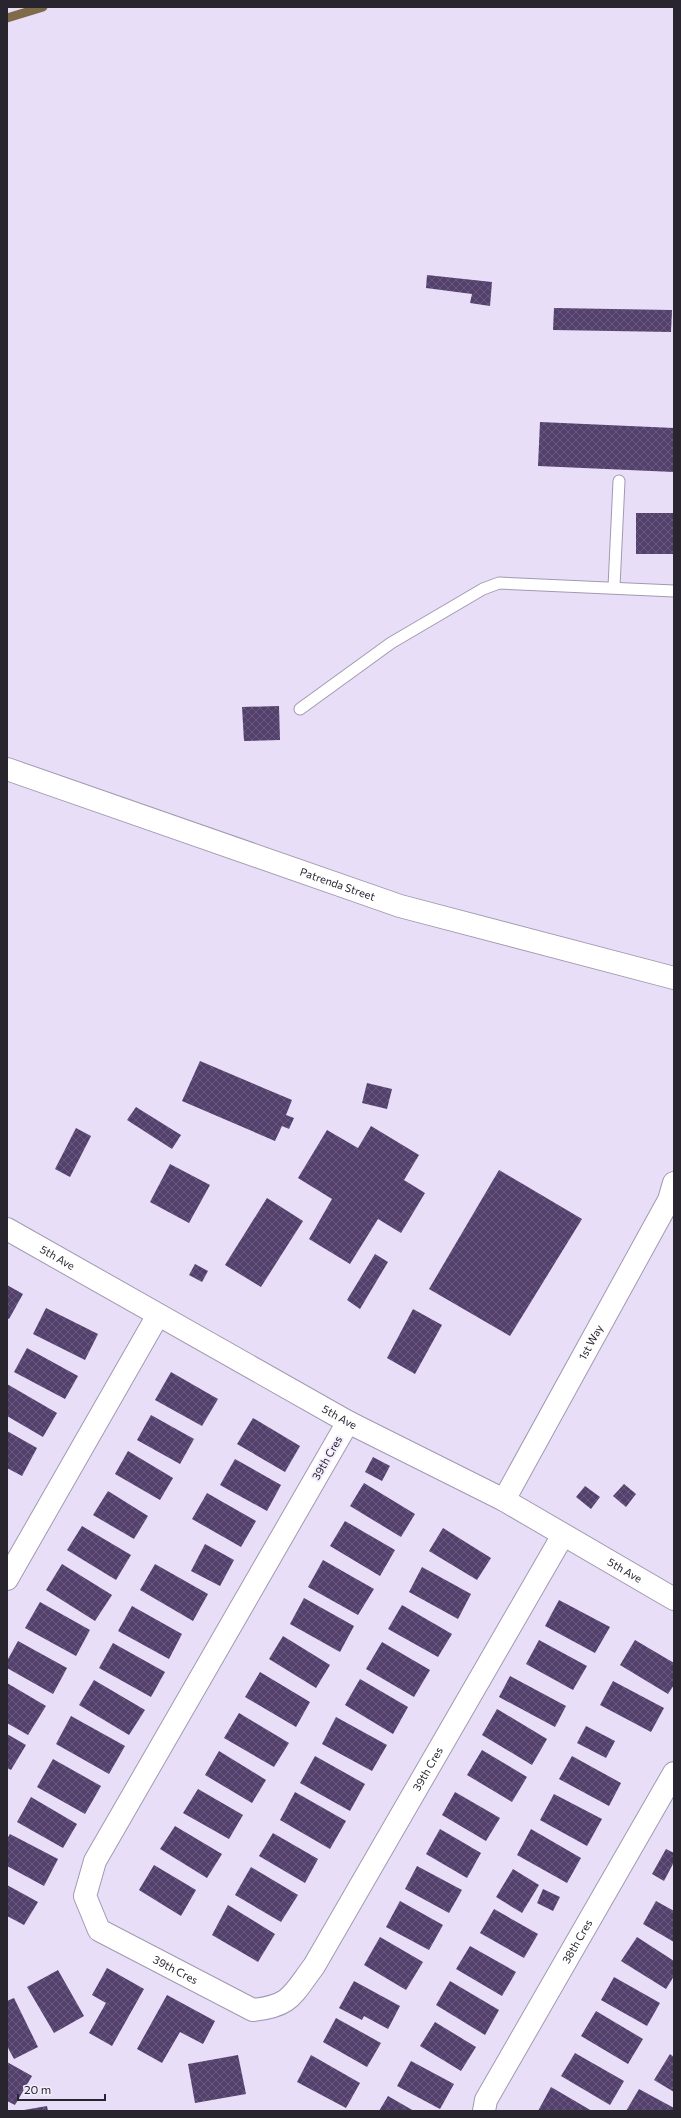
<svg xmlns="http://www.w3.org/2000/svg" width="681" height="2118" font-family="Commissioner,sans-serif">
<style>
.lines{fill:none;stroke-linecap:round;stroke-linejoin:round}
.stream{stroke:#7f6a4a;stroke-width:9}
.building{fill:url(#building-cross-hatch)}
.lane-casing{stroke:#a299b1;stroke-width:13}
.street-casing{stroke:#a299b1;stroke-width:24}
.secondary-casing{stroke:#a299b1;stroke-width:24}
.lane{stroke:#fff;stroke-width:11}
.street{stroke:#fff;stroke-width:22}
.secondary{stroke:#fff;stroke-width:22}
.labels{text-anchor:middle;stroke-width:4;stroke-linejoin:round;paint-order:stroke}
.street-label{font-size:11px;fill:#29252f;stroke:#f3edfd}
</style>
<defs>
<pattern id="building-cross-hatch" width="8" height="8" patternUnits="userSpaceOnUse"><rect width="8" height="8" fill="#53406c"/><path d="M0 0l8 8M0 8l8-8" fill="none" stroke="#69597d"/></pattern>
</defs>
<rect width="100%" height="100%" fill="#e8def8"/>
<g class="lines">
<polyline class="stream" points="7,18 43,7"/>
</g>
<g class="building">
<polygon points="427,275 492,282 490,306 470,303 472,294 426,288"/>
<polygon points="554,308 672,310 671,332 553,330"/>
<polygon points="540,422 674,428 674,472 538,466"/>
<rect x="636" y="513" width="38" height="41"/>
<polygon points="279,706 280,740 244,741 242,707"/>
<polygon points="200,1061 292,1100 286,1115 294,1118 289,1129 282,1126 275,1141 182,1101"/>
<polygon points="367,1083 392,1089 387,1109 362,1103"/>
<polygon points="136,1107 181,1135 172,1149 127,1120"/>
<polygon points="371,1126 419,1155 404,1180 425,1193 401,1233 378,1219 350,1264 309,1239 332,1199 298,1178 327,1130 358,1148"/>
<polygon points="76,1128 91,1136 70,1177 55,1169"/>
<polygon points="170,1164 210,1185 189,1223 150,1202"/>
<polygon points="499,1170 582,1219 510,1336 429,1289"/>
<polygon points="267,1198 303,1221 261,1287 225,1265"/>
<polygon points="375,1254 388,1262 360,1309 347,1300"/>
<polygon points="195,1264 208,1271 202,1282 189,1275"/>
<polygon points="7,1285 23,1294 9,1319 7,1318"/>
<polygon points="46,1308 98,1334 85,1360 33,1334"/>
<polygon points="413,1309 442,1325 415,1374 387,1358"/>
<polygon points="27,1348 78,1376 65,1399 14,1372"/>
<polygon points="171,1372 218,1399 202,1426 155,1400"/>
<polygon points="7,1384 57,1413 43,1437 7,1416"/>
<polygon points="151,1415 194,1439 180,1464 137,1440"/>
<polygon points="253,1418 300,1446 285,1472 237,1444"/>
<polygon points="7,1431 37,1448 22,1476 7,1468"/>
<polygon points="128,1451 173,1478 160,1500 115,1474"/>
<polygon points="373,1457 390,1466 382,1481 365,1472"/>
<polygon points="235,1459 281,1485 267,1511 220,1485"/>
<polygon points="364,1483 415,1514 401,1537 350,1506"/>
<polygon points="624,1484 636,1494 626,1507 613,1496"/>
<polygon points="585,1486 600,1497 591,1509 576,1497"/>
<polygon points="108,1491 148,1516 134,1539 93,1515"/>
<polygon points="207,1493 256,1521 241,1547 192,1519"/>
<polygon points="345,1521 395,1550 380,1576 330,1546"/>
<polygon points="82,1526 131,1555 116,1580 67,1550"/>
<polygon points="443,1528 491,1558 477,1580 429,1551"/>
<polygon points="205,1544 234,1560 220,1586 191,1571"/>
<polygon points="323,1560 374,1589 358,1615 308,1587"/>
<polygon points="62,1564 112,1595 95,1621 46,1590"/>
<polygon points="155,1564 208,1594 193,1621 140,1590"/>
<polygon points="422,1567 471,1594 458,1619 409,1592"/>
<polygon points="304,1598 354,1626 340,1652 290,1624"/>
<polygon points="559,1600 610,1627 595,1653 545,1626"/>
<polygon points="40,1602 90,1630 76,1656 25,1628"/>
<polygon points="402,1605 452,1634 438,1657 388,1629"/>
<polygon points="132,1606 182,1634 169,1659 118,1631"/>
<polygon points="283,1636 330,1665 316,1688 269,1659"/>
<polygon points="539,1640 587,1666 573,1690 526,1664"/>
<polygon points="635,1640 674,1663 674,1685 668,1694 620,1665"/>
<polygon points="18,1641 67,1668 53,1694 7,1668 7,1661"/>
<polygon points="382,1642 430,1670 414,1697 366,1669"/>
<polygon points="113,1643 165,1672 151,1697 99,1668"/>
<polygon points="260,1672 310,1702 296,1727 245,1697"/>
<polygon points="510,1676 566,1706 555,1727 499,1697"/>
<polygon points="360,1679 408,1707 393,1734 345,1705"/>
<polygon points="94,1680 145,1710 129,1735 79,1705"/>
<polygon points="613,1681 664,1708 651,1732 600,1705"/>
<polygon points="7,1683 46,1706 28,1735 7,1723"/>
<polygon points="497,1709 547,1739 532,1765 482,1735"/>
<polygon points="239,1713 289,1743 274,1767 224,1738"/>
<polygon points="71,1716 125,1746 109,1774 56,1744"/>
<polygon points="336,1717 387,1745 372,1771 322,1744"/>
<polygon points="586,1726 615,1741 606,1758 577,1743"/>
<polygon points="7,1734 26,1745 11,1770 7,1768"/>
<polygon points="482,1750 527,1777 512,1802 467,1775"/>
<polygon points="219,1751 266,1780 252,1803 205,1775"/>
<polygon points="315,1756 365,1784 350,1811 300,1783"/>
<polygon points="572,1756 621,1783 609,1806 559,1779"/>
<polygon points="53,1759 101,1786 85,1814 37,1787"/>
<polygon points="198,1789 243,1815 229,1839 183,1813"/>
<polygon points="295,1792 346,1821 330,1849 280,1820"/>
<polygon points="455,1792 500,1818 486,1841 442,1815"/>
<polygon points="554,1794 602,1819 587,1846 540,1820"/>
<polygon points="31,1797 77,1824 63,1848 17,1822"/>
<polygon points="175,1826 222,1854 207,1878 160,1849"/>
<polygon points="440,1829 481,1853 467,1878 426,1854"/>
<polygon points="531,1829 581,1858 567,1883 517,1855"/>
<polygon points="273,1833 318,1859 305,1883 259,1856"/>
<polygon points="10,1834 58,1859 44,1886 7,1866 7,1839"/>
<polygon points="666,1849 674,1853 674,1862 664,1881 652,1874"/>
<polygon points="154,1865 196,1890 181,1916 139,1890"/>
<polygon points="417,1866 462,1890 449,1913 405,1889"/>
<polygon points="251,1867 298,1895 281,1922 235,1895"/>
<polygon points="513,1869 539,1885 522,1913 496,1897"/>
<polygon points="7,1885 38,1902 24,1925 7,1916"/>
<polygon points="543,1889 560,1897 553,1911 537,1903"/>
<polygon points="400,1901 443,1925 429,1950 386,1927"/>
<polygon points="656,1901 674,1911 674,1942 643,1924"/>
<polygon points="228,1905 275,1934 258,1962 212,1935"/>
<polygon points="494,1909 538,1934 524,1958 480,1933"/>
<polygon points="380,1937 423,1962 406,1990 364,1965"/>
<polygon points="637,1937 674,1961 674,1976 666,1989 621,1961"/>
<polygon points="470,1946 516,1972 502,1996 456,1969"/>
<polygon points="107,1968 144,1989 112,2046 89,2033 106,2003 92,1995"/>
<polygon points="58,1970 84,2016 54,2033 27,1987"/>
<polygon points="614,1977 660,2003 647,2026 601,2000"/>
<polygon points="354,1981 400,2006 388,2029 364,2016 362,2020 339,2008"/>
<polygon points="450,1981 499,2010 485,2035 436,2005"/>
<polygon points="167,1995 215,2021 203,2044 180,2032 162,2063 137,2049"/>
<polygon points="14,1998 38,2047 14,2059 7,2046 7,2001"/>
<polygon points="596,2011 643,2039 628,2064 581,2036"/>
<polygon points="336,2018 381,2043 367,2067 323,2042"/>
<polygon points="435,2022 476,2047 461,2071 420,2046"/>
<polygon points="575,2053 624,2081 610,2105 561,2076"/>
<polygon points="670,2054 674,2057 674,2092 654,2080"/>
<polygon points="238,2055 246,2094 195,2103 188,2064"/>
<polygon points="311,2055 360,2083 346,2108 297,2082"/>
<polygon points="411,2061 454,2084 440,2109 397,2086"/>
<polygon points="7,2062 32,2076 15,2105 7,2101"/>
<polygon points="551,2087 592,2111 538,2111"/>
<polygon points="639,2089 674,2108 674,2111 626,2111"/>
<polygon points="388,2096 414,2111 379,2111"/>
<polygon points="47,2106 48,2111 24,2111 24,2110"/>
</g>
<g class="lines">
<g class="lane-casing">
<g id="lane">
<polyline points="614,587 619,481"/>
<polyline points="300,709 391,643 483,589 499,583 674,591"/>
</g>
</g>
<g class="street-casing">
<g id="street">
<path id="s1" d="M7 1229 348 1422 504 1500 674 1599"/>
<path id="s2" d="M348 1422 95 1861 85 1896 99 1930 253 2010C291 2006 292 1995 314 1966L563 1535"/>
<path id="s3" d="M504 1500 669 1200 674 1183"/>
<polyline points="7,1579 158,1315"/>
<path id="s4" d="M484 2111 486 2100 674 1773"/>
</g>
</g>
<g class="secondary-casing">
<g id="secondary">
<path id="s5" d="M7 769 400 906 674 978"/>
</g>
</g>
<use href="#lane" class="lane"/>
<use href="#street" class="street"/>
<use href="#secondary" class="secondary"/>
</g>
<g class="labels">
<g class="street-label">
<text dy="4" stroke="none"><textPath href="#s5" startOffset="350">Patrenda Street</textPath></text>
<text dy="4" stroke="none"><textPath href="#s1" startOffset="58">5th Ave</textPath></text>
<text dy="4" stroke="none"><textPath href="#s3" startOffset="180">1st Way</textPath></text>
<text dy="4" stroke="none"><textPath href="#s1" startOffset="382">5th Ave</textPath></text>
<text transform="translate(327 1458) rotate(-60)" y="4">39th Cres</text>
<text dy="4" stroke="none"><textPath href="#s1" startOffset="706">5th Ave</textPath></text>
<text dy="4" stroke="none"><textPath href="#s2" startOffset="1060">39th Cres</textPath></text>
<text dy="4" stroke="none"><textPath href="#s4" startOffset="194">38th Cres</textPath></text>
<text dy="4" stroke="none"><textPath href="#s2" startOffset="666">39th Cres</textPath></text>
</g>
</g>
<rect width="681" height="2118" fill="none" stroke="#29252f" stroke-width="16"/>
<path d="M18 2094v6h87v-6" fill="none" stroke="#29252f" stroke-width="2"/>
<text x="24" y="2094" font-size="12" fill="#29252f" stroke="#f3edfd" stroke-width="3" paint-order="stroke">20 m</text>
</svg>
